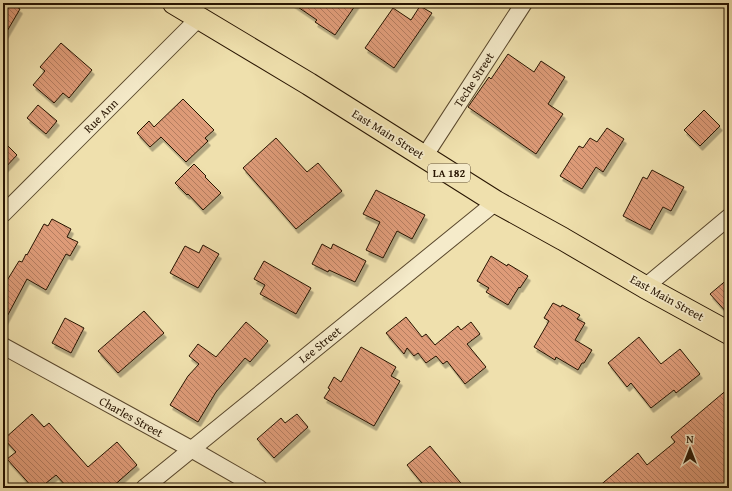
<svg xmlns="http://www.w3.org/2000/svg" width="732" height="491" font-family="'Gentium Book Plus',serif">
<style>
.building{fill:url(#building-back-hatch);stroke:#271401;filter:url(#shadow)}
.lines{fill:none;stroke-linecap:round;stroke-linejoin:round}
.street-casing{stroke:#59472c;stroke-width:18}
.primary-casing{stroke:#271401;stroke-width:24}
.street{stroke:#f5ebca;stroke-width:16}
.primary{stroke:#efe0ad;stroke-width:22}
.labels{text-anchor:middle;stroke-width:3.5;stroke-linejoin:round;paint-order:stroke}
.shield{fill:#f5ebca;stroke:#65543d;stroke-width:1}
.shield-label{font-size:11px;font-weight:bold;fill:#271401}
.street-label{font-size:12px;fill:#271401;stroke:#f5ebca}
</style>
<defs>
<pattern id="building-back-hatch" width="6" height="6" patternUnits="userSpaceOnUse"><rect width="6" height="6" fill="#de9b78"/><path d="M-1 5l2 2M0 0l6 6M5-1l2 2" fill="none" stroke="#b47d60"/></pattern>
<filter id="shadow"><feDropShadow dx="2.5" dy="4.5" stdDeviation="0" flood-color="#0004"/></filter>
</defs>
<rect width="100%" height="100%" fill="#efe0ad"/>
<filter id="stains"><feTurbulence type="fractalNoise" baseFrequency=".005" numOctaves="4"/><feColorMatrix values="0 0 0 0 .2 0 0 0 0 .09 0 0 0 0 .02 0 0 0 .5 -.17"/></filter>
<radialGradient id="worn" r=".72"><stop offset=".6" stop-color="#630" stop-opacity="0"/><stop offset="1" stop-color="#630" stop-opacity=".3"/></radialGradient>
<g class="building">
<polygon points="3,3 10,3 20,9 3,38"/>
<polygon points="292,3 357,3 335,35 315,22 317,20"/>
<polygon points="420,6 432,13 394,68 365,48 393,8 411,20"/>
<polygon points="61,43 92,70 69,98 63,93 54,103 33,85 45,71 40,67"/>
<polygon points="508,54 534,72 541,61 565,77 548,104 563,114 536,154 468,107 489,77 491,79"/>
<polygon points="183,99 214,130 205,138 208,141 186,162 161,137 150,147 137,133 149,121 154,127"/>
<polygon points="38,105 57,121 46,134 27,118"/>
<polygon points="704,110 720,126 700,146 684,130"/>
<polygon points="607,128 624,139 603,172 596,167 582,189 560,176 579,146 583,148 590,138 597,142"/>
<polygon points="276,138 307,172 318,163 342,191 296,229 264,192 243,168"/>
<polygon points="3,141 17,155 3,170"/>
<polygon points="194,164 206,176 205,177 221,193 203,210 188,194 187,195 175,183"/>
<polygon points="652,170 684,187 671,211 663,207 650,230 623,216 643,177 647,179"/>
<polygon points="376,190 425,215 412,239 397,231 383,258 366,250 380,222 363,214"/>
<polygon points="52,219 71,229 67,237 78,242 70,256 66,254 46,290 27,279 3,324 3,287 19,261 22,262 26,254 27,255 44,224 48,226"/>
<polygon points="322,244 331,249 333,244 366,261 355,282 329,270 328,272 312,264"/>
<polygon points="203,245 219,254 198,288 170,273 185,246 199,253"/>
<polygon points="491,256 507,266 508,264 528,276 520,288 519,287 508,305 486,292 489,288 477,281"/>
<polygon points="264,261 311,288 296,314 260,294 265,285 254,279"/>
<polygon points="729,278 729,315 710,294"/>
<polygon points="553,303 561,307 562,305 580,315 577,319 585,323 575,340 592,350 584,363 582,363 578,370 556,357 555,360 534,347 549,321 544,318"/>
<polygon points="144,311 164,333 118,373 98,351"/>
<polygon points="406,317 422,337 426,334 435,345 458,326 461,330 471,322 480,334 467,344 486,367 465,384 447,361 443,364 436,356 426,363 418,353 414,356 407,348 404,354 386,333"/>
<polygon points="65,318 84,328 71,353 52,343"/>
<polygon points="246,322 268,341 250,362 245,358 216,392 198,422 170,405 188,376 199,364 189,356 198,344 216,357"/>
<polygon points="639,337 661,364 680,349 700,374 676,393 674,390 651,408 631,383 627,387 608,363"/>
<polygon points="361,347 396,367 391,376 400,381 374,426 324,398 330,389 328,388 334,377 341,382"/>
<polygon points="729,388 729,488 597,488 638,453 647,465 675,442 671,437"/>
<polygon points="32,414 44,427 49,423 88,467 117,442 137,465 111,488 68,488 56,475 40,488 33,488 7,459 16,452 4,439"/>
<polygon points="297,414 308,427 274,458 257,439 281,418 285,423"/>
<polygon points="430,446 465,488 426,488 407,465"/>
</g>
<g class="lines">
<g class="street-casing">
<g id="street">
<polyline points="424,157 524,3"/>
<polyline points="3,214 199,18"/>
<polyline points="645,287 729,217"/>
<polyline points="3,346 191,449 259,488"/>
<polyline points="144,488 496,202"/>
</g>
</g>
<g class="primary-casing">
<polyline id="primary" points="174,3 309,84 496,202 563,239 645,287 729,333"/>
</g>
<use href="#street" class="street"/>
<use href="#primary" class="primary"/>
</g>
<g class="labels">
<rect class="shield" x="428" y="164" width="42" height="18" rx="3"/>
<g class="shield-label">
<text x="449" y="177">LA 182</text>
</g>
<g class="street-label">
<text transform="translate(474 80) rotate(-57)" y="4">Teche Street</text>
<text transform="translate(101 116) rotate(-45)" y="4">Rue Ann</text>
<text transform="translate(388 134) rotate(32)" y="4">East Main Street</text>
<text transform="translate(667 298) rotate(29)" y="4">East Main Street</text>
<text transform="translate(320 345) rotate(-39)" y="4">Lee Street</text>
<text transform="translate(131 417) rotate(29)" y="4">Charles Street</text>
</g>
</g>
<rect width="732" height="491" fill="none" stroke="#efe0ad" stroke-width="16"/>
<rect x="4" y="4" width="724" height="483" fill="none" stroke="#271401" stroke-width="2"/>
<rect x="8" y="8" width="716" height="475" fill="none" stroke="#271401"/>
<g transform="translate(690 449)" stroke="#f5ebca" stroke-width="3" paint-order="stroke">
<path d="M0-3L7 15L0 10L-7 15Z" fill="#271401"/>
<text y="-6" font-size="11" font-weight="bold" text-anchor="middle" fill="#271401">N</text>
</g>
<rect width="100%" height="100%" filter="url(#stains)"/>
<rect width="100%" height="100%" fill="url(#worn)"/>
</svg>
